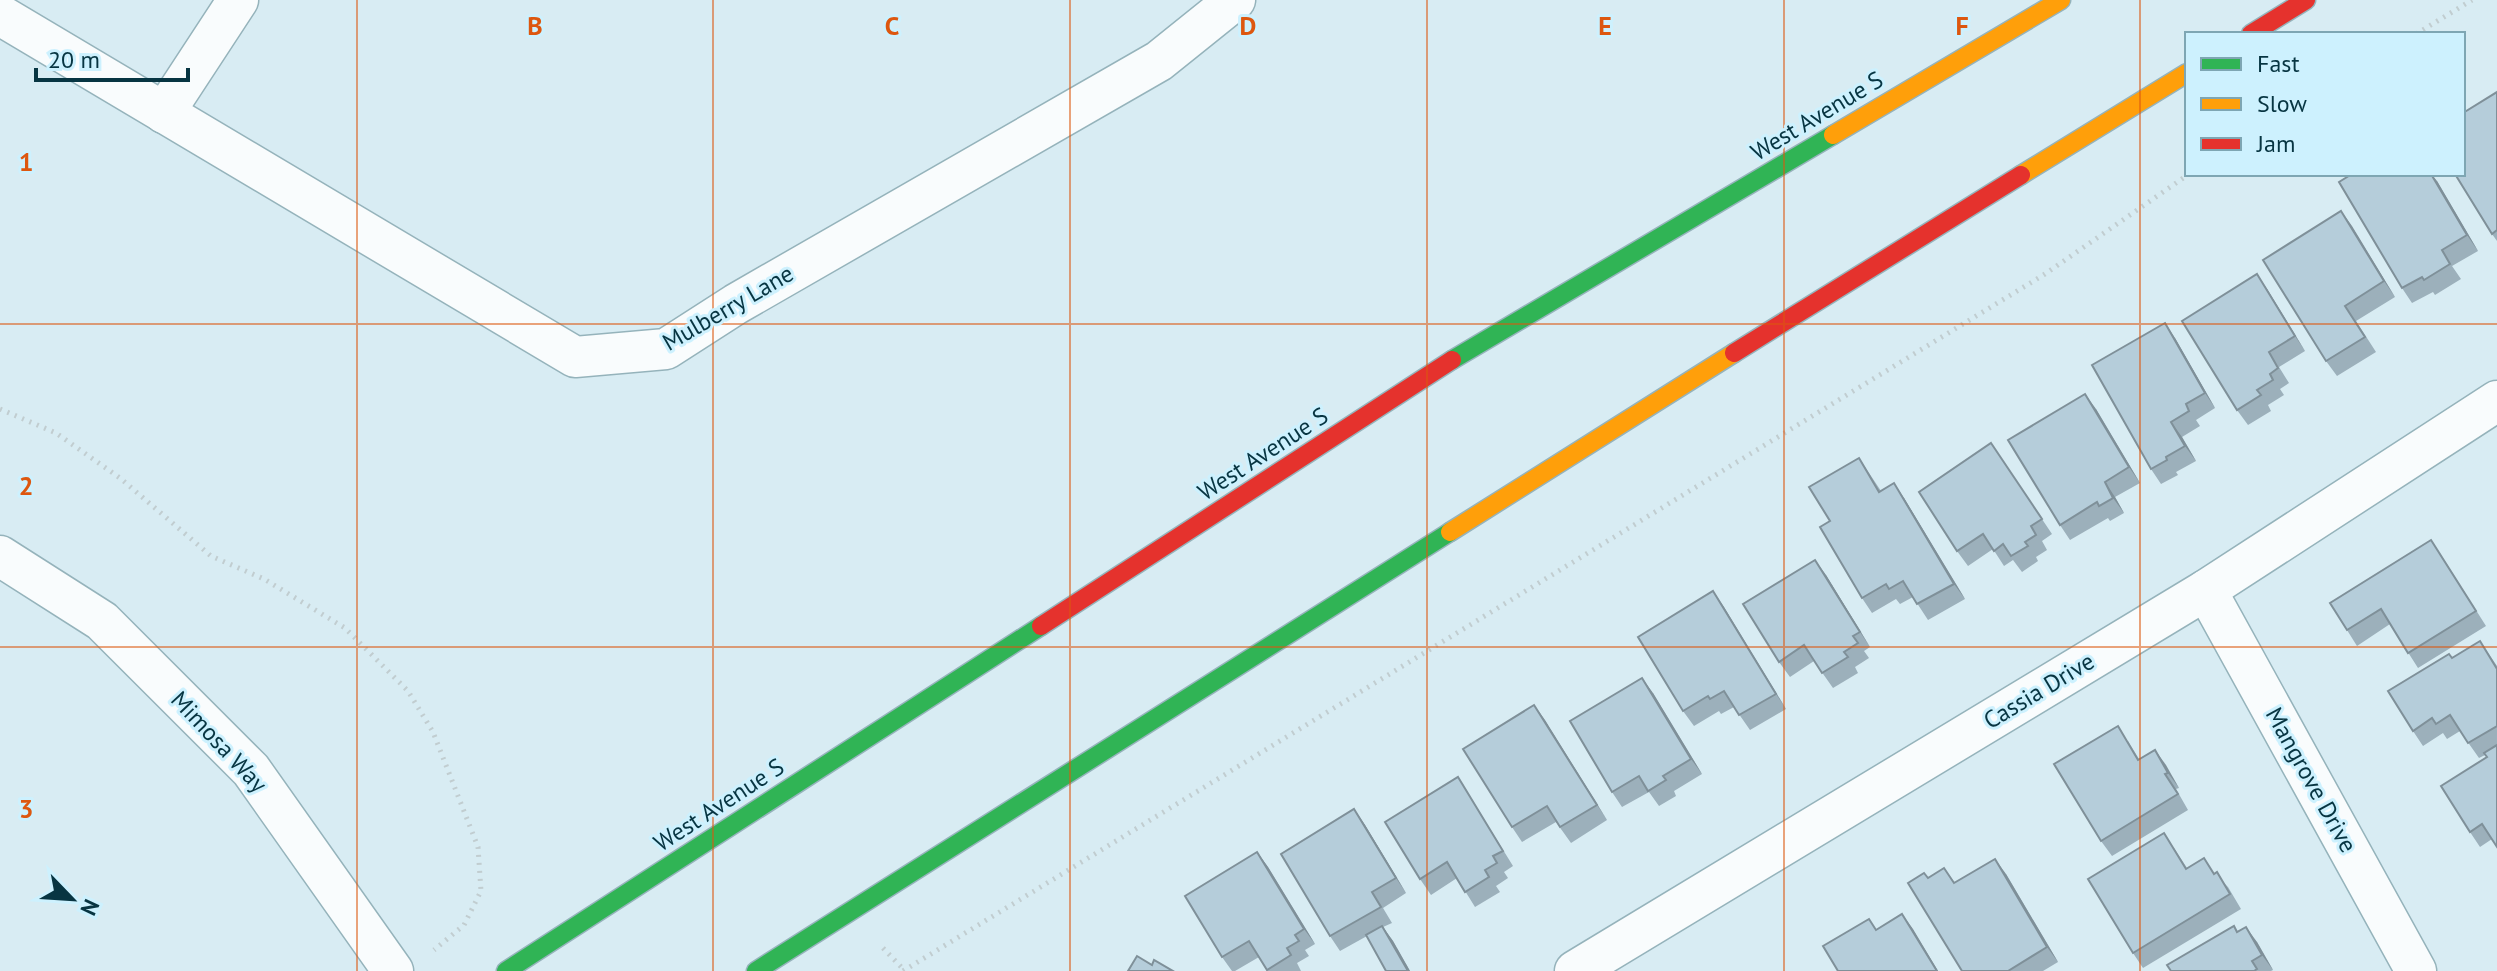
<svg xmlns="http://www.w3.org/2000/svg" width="2497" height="971" font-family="'PT Sans',sans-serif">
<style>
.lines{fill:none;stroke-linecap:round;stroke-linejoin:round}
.street-casing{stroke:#95b3bb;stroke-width:43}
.fast-casing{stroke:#95b3bb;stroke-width:21}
.slow-casing{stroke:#95b3bb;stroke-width:21}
.jam-casing{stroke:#95b3bb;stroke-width:21}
.path{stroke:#c1cdd0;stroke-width:5;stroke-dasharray:2 6;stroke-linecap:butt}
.street{stroke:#f9fcfd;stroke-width:40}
.fast{stroke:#30b455;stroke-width:18}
.slow{stroke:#ff9f0a;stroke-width:18}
.jam{stroke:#e5322d;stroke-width:18}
.wall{fill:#9cb0bb}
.shaded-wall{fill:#7f9099}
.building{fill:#b5cdda;stroke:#7f9099;stroke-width:2}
.grid{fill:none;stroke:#dd570f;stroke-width:2;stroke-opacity:0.55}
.labels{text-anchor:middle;stroke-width:6;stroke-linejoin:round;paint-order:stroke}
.street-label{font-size:24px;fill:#073542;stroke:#cdf1fe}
.grid-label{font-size:26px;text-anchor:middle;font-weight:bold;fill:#dd570f;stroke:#cdf1fe;stroke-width:6;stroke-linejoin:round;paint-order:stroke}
</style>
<rect width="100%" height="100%" fill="#d8ecf3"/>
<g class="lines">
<g class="street-casing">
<g id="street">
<polyline points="0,15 575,357 666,349 736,304 1159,61 1235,0"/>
<polyline points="164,113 238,0"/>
<polyline points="0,556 102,621 251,770 393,971"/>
<polyline points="2206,590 2416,971"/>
<polyline points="1575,971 2206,590 2497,401"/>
</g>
</g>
<g class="fast-casing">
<g id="fast">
<polyline points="1452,360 1833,135"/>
<polyline points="506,971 1041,626"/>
<polyline points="756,971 1450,532"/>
</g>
</g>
<g class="slow-casing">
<g id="slow">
<polyline points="1833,135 2061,0"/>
<polyline points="2021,175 2187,73"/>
<polyline points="1450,532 1734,353"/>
</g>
</g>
<g class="jam-casing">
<g id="jam">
<polyline points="2251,34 2306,0"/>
<polyline points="1734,353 2021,175"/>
<polyline points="1041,626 1452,360"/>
</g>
</g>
<g class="path">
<polyline points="2416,34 2472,0"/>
<polyline points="0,409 56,433 120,478 211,556 264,579 345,628 408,691 433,732 478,847 481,891 464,925 434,950"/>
<polyline points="883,948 905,971"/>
<polyline points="903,971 2045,274 2189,174"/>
</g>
<use href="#street" class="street"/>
<use href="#fast" class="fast"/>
<use href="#slow" class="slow"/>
<use href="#jam" class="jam"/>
</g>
<g class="wall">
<polygon points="2497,92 2497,241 2492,234"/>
<polygon points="2437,181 2478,251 2452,266 2461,279 2435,295 2433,292 2412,303 2402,288"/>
<polygon points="2341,211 2395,297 2356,321 2376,352 2337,376 2326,361"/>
<polygon points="2267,289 2305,351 2279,367 2289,383 2280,389 2284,395 2268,405 2271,411 2248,425 2237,410"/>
<polygon points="2175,338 2215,408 2196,420 2200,426 2182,437 2196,461 2176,472 2178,475 2161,484 2151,469"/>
<polygon points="2096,409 2140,483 2115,497 2124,513 2110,521 2108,518 2070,540 2060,525"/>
<polygon points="1991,443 2052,534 2042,541 2047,550 2036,557 2038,561 2022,572 2013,560 2004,566 1993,549 1968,566 1957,551"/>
<polygon points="1859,458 1881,491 1904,498 1965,599 1928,620 1913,597 1900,604 1896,599 1872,613 1862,598 1830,521"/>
<polygon points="2441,555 2486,626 2418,668 2390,624 2357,646 2347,630"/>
<polygon points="1826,575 1870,647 1864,651 1869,658 1855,667 1858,673 1833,688 1814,661 1790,677 1779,662"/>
<polygon points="1713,591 1786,709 1750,730 1734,707 1721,714 1719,711 1694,726 1683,711"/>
<polygon points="2480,641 2497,666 2497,847 2492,839 2480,847 2470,832 2487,757 2485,755 2479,758 2460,731 2447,739 2443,733 2423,746 2413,731 2452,658"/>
<polygon points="1653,693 1702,774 1674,791 1676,796 1659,806 1649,792 1622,807 1612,792"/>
<polygon points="1534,705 1607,820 1571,843 1556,822 1522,842 1512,827"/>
<polygon points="2128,741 2139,759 2155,750 2179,788 2176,789 2188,810 2112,856 2101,841"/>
<polygon points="1458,777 1513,866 1504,872 1508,878 1496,886 1500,892 1475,907 1457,878 1431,895 1420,879"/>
<polygon points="1354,809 1365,825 1406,893 1383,908 1392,923 1383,927 1393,941 1410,971 1386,971 1367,936 1340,951 1330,936"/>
<polygon points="2174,848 2187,868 2215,874 2228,887 2241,909 2143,968 2133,953"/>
<polygon points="1257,852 1268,867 1315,944 1305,950 1309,956 1297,963 1301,971 1267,971 1259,957 1235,971 1232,971 1222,957"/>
<polygon points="1944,868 1955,883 2006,874 2058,962 2043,971 1962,971 1928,878"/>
<polygon points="2238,932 2257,942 2273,970 2271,971 2171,971"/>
</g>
<g class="shaded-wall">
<polygon points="2431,174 2437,181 2478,251 2467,235"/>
<polygon points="2341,211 2352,226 2395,297 2384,281"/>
<polygon points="2257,274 2267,289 2305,351 2295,336"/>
<polygon points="2165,323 2175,338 2215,408 2205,393"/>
<polygon points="2085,394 2096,409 2140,483 2129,467"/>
<polygon points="2171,422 2182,437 2196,461 2185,446"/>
<polygon points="2105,482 2115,497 2124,513 2113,498"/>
<polygon points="1894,483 1904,498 1965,599 1954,584"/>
<polygon points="1815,560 1826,575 1870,647 1860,632"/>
<polygon points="1713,591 1724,607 1786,709 1776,694"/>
<polygon points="1642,678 1653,693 1702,774 1691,759"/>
<polygon points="1534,705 1545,720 1607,820 1597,805"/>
<polygon points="2155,750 2166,765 2179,788 2168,773"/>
<polygon points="1354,809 1365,825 1406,893 1396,878"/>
<polygon points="1257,852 1268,867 1315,944 1304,929"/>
<polygon points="1995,859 2006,874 2058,962 2047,947"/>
<polygon points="1902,914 1913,929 1938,971 1937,971"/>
<polygon points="1382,926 1393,941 1410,971 1408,971"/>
<polygon points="2246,927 2257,942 2273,970 2262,955"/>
</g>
<g class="building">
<polygon points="2497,92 2497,230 2492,234 2455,174 2463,174 2463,113"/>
<polygon points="2352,174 2431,174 2467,235 2442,250 2450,264 2424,280 2422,277 2402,288 2339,182"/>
<polygon points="2341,211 2384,281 2345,306 2365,337 2326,361 2263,260"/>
<polygon points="2257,274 2295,336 2269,352 2278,368 2270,374 2273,380 2257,390 2261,395 2237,410 2182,321"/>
<polygon points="2165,323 2205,393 2186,404 2189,411 2171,422 2185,446 2166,457 2167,460 2151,469 2092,365"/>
<polygon points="2085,394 2129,467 2105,482 2113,498 2099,506 2097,502 2060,525 2008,440"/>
<polygon points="1991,443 2042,519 2031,526 2036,535 2025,542 2028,546 2011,556 2003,544 1994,551 1983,534 1957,551 1919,492"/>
<polygon points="1859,458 1879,492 1894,483 1954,584 1917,604 1903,581 1889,589 1886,584 1862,598 1820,527 1830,521 1809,487"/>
<polygon points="2431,540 2476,611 2408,653 2381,609 2347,630 2330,603"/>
<polygon points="1815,560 1860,632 1853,636 1858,643 1844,652 1848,657 1822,673 1804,645 1779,662 1743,604"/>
<polygon points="1713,591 1776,694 1739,715 1724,691 1710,699 1708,696 1683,711 1638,637"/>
<polygon points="2480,641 2497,669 2497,726 2468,743 2450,715 2436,724 2432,718 2413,731 2388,691 2449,654 2452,658"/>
<polygon points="1642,678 1691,759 1663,776 1666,780 1648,791 1639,776 1612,792 1570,721"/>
<polygon points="1534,705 1597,805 1560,827 1547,806 1512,827 1463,749"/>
<polygon points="2118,726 2138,760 2155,750 2168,773 2165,774 2178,794 2101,841 2054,764"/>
<polygon points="2497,745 2497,847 2482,824 2470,832 2441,786 2487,757 2484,753"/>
<polygon points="1458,777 1503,851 1493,856 1497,863 1485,870 1489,877 1465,892 1447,862 1420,879 1385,822"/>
<polygon points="1354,809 1396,878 1372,892 1381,907 1330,936 1281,854"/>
<polygon points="2164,833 2186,869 2204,858 2214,874 2217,872 2230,894 2133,953 2088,879"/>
<polygon points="1257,852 1304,929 1295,935 1299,941 1287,948 1291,955 1267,970 1249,941 1222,957 1185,896"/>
<polygon points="1995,859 2047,947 2008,971 1962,971 1908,883 1924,873 1928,878 1944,868 1954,883"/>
<polygon points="1902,914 1937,971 1838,971 1823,946 1869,919 1876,930"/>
<polygon points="1382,926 1408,971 1386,971 1366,935"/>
<polygon points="2234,926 2237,932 2246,927 2262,955 2252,961 2257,969 2254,971 2171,971 2167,965"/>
<polygon points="1137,956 1152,965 1154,960 1173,971 1128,971"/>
</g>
<path class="grid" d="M357 0V971M713 0V971M1070 0V971M1427 0V971M1784 0V971M2140 0V971M0 324H2497M0 647H2497"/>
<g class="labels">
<g class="street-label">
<text transform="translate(1817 116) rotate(-31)" y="8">West Avenue S</text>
<text transform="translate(728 308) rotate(-30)" y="8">Mulberry Lane</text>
<text transform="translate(1263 454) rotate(-33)" y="8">West Avenue S</text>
<text transform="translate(2039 691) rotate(-31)" y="8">Cassia Drive</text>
<text transform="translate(219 742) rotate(47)" y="8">Mimosa Way</text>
<text transform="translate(2311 780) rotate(61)" y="8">Mangrove Drive</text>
<text transform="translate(719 805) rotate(-33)" y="8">West Avenue S</text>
</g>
</g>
<g class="grid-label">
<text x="535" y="35">B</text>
<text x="892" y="35">C</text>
<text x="1248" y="35">D</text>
<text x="1605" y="35">E</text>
<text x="1962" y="35">F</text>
<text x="26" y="171">1</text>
<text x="26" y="495">2</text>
<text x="26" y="818">3</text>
</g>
<rect x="2185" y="32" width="280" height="144" fill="#cdf1fe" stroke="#7ea6b3" stroke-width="2"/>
<rect x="2201" y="58" width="40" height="12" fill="#30b455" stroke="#7ea6b3" stroke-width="2"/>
<text x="2257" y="72" font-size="24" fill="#073542">Fast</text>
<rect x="2201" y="98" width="40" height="12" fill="#ff9f0a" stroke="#7ea6b3" stroke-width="2"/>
<text x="2257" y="112" font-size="24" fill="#073542">Slow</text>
<rect x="2201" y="138" width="40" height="12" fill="#e5322d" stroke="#7ea6b3" stroke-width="2"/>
<text x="2257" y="152" font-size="24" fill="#073542">Jam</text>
<g transform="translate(72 899) rotate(115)" stroke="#cdf1fe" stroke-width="6" paint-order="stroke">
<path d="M0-6L14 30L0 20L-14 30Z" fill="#073542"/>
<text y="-12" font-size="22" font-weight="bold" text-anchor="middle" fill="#073542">N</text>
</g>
<path d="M36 68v12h152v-12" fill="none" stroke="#073542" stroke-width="4"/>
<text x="48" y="68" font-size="24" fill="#073542" stroke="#cdf1fe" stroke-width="6" paint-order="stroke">20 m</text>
</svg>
